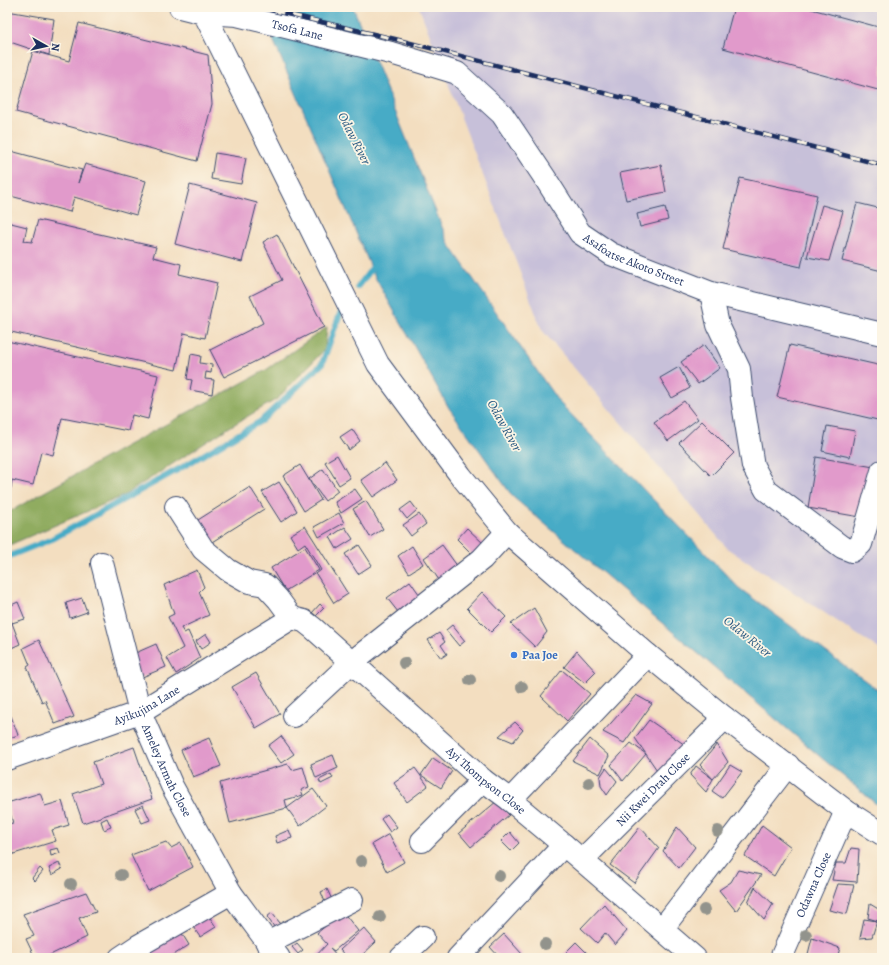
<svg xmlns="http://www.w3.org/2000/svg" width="889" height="965" font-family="Alegreya,serif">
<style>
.industrial{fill:#c7c0d9}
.forest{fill:#90ac60;stroke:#566e5f}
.water{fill:#47abc6;stroke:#316d92}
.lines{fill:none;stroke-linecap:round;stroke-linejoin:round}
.stream{stroke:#47abc6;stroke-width:6}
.building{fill:#e19acb}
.minor-casing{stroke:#3b496d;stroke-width:24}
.minor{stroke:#fff;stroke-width:22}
.rail-casing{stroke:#1b2f5e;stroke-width:4.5}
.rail{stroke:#fcf5e5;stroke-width:3;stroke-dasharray:9;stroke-linecap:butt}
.tree{fill:#92938c}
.shop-dot{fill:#3f7fe0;stroke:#fcf5e5;stroke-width:1.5}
.labels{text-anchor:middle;stroke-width:3.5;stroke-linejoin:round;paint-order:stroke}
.street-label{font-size:12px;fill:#1b2f5e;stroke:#fcf5e5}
.shop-label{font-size:12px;font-weight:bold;fill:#366cbe;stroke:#fcf5e5;text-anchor:start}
.water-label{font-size:13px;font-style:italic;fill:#2a5a82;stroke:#fcf5e5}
</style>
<rect width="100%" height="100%" fill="#fcf5e5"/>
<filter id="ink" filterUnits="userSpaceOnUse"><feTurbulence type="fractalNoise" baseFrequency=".025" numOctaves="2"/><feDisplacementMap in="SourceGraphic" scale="8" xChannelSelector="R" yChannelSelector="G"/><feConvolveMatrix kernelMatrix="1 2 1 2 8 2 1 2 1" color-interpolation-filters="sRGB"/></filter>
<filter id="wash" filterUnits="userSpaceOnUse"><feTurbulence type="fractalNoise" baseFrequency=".012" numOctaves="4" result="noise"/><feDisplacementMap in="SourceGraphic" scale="16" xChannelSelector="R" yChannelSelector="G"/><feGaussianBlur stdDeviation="0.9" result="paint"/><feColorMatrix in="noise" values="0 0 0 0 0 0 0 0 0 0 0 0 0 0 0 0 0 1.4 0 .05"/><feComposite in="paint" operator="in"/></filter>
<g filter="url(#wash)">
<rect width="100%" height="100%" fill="#f3dec0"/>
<polygon class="industrial" points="419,7 882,7 882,651 728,549 542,330"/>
<polygon class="forest" points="327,327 325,349 277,399 228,428 123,496 7,546 7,513 126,446 266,370"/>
<polygon class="water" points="259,7 353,7 449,244 558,401 739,588 882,693 882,809 513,497 449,408 376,279"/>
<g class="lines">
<g class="stream">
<polyline points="358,287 375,264"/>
<polyline points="7,557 52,539 179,469 261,421 322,364 341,311"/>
</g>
</g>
<g id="blocks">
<g class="building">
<polygon points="734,7 804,7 882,28 882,76 878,90 723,48"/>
<polygon points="7,11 54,19 49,55 7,41"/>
<polygon points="79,23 208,55 212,104 197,161 16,112 33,51 69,61"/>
<polygon points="7,150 82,170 78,183 85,164 146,181 136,215 74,197 70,212 7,195"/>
<polygon points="215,153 246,158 241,184 211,179"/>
<polygon points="661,165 666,192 626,200 620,173"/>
<polygon points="740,178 817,195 801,267 723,249"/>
<polygon points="190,185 257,203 242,262 175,244"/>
<polygon points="857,203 882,209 882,271 842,261"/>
<polygon points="822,205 843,211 829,261 807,257"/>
<polygon points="665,207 668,220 640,227 637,214"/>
<polygon points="38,220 156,247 153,257 181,264 179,274 217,283 205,338 184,333 176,370 7,331 7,222 27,227 24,241 32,242"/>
<polygon points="277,234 324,327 224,377 210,350 263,323 250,296 282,280 263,242"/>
<polygon points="7,341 158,375 148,419 132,415 128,431 62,418 53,455 41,452 33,485 12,480 11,488 7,492"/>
<polygon points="704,345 720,368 698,384 681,362"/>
<polygon points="790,345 882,366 882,421 777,397"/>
<polygon points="191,354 201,356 200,363 212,365 211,373 206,372 205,379 214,380 212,394 190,390 192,380 187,379"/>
<polygon points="679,367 690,388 672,398 660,378"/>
<polygon points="684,401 698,419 668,441 654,422"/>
<polygon points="702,421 734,453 711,476 679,443"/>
<polygon points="827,426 855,431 850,457 822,451"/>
<polygon points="352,429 360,441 349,450 340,437"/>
<polygon points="337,455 350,478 339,485 325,462"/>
<polygon points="816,457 874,467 866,518 808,508"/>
<polygon points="385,463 397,480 373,497 361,480"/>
<polygon points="300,465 321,500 304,511 283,476"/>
<polygon points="323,469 338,491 325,501 309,479"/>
<polygon points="279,482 297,511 281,522 262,492"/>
<polygon points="250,487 264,509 204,547 190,525"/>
<polygon points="355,489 362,499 341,513 335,502"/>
<polygon points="366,501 383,529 370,537 353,509"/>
<polygon points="411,502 417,510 407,519 400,510"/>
<polygon points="339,513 344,523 319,537 314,527"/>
<polygon points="419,514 426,524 411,536 403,525"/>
<polygon points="305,526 348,594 334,603 316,574 321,570 305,543 298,548 290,535"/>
<polygon points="345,527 353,539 337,549 330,537"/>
<polygon points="467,528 484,544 473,555 457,539"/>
<polygon points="359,545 372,565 358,574 345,554"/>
<polygon points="442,545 458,567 439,580 424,558"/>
<polygon points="412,546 423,564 409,573 398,556"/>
<polygon points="305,547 319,570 285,591 271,568"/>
<polygon points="197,570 204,587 199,592 209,615 181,628 184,633 188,631 200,658 176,674 167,658 183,648 168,617 174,614 164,585"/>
<polygon points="410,581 424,601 402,617 387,598"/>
<polygon points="482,592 506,617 491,632 467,608"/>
<polygon points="82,598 87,612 70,618 66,603"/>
<polygon points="18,602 25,619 12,623 7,610 7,607"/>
<polygon points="320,604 324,608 315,617 312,613"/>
<polygon points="534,608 547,632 535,647 511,624"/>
<polygon points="12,623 20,644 7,650 7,626"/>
<polygon points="452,625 465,641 459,646 446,630"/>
<polygon points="439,633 445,642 441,645 447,654 441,658 428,640"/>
<polygon points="206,634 211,642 201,649 196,641"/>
<polygon points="39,640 74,717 55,724 45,700 42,702 27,667 30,665 23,648"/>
<polygon points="156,644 166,667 140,678 131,655"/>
<polygon points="577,651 596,672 585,683 564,667"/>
<polygon points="562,670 590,694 567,721 541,696"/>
<polygon points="256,673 280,714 256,728 232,687"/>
<polygon points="636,695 652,704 624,743 603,732"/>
<polygon points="11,716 18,735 7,739 7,718"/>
<polygon points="649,720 688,747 661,776 635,738"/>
<polygon points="515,722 523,730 513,742 499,736"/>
<polygon points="281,736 294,754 281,763 268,746"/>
<polygon points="209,738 221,766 193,777 181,750"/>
<polygon points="590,739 609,756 600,774 573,761"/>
<polygon points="631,743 646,754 623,781 611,765"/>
<polygon points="717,744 728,762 713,779 706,792 690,775 696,766 713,779 700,765"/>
<polygon points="134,747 152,799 83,823 73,794 101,784 93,762"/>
<polygon points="333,755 338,768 316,778 311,764"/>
<polygon points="433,758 452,771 441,788 421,775"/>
<polygon points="288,764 292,770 303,767 309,787 301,790 303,795 285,800 287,808 313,789 326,806 300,826 287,808 230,823 220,783"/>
<polygon points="730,765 742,772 722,798 712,791"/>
<polygon points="415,768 428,786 407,802 394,783"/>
<polygon points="606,768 617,781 607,795 601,786 600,777"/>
<polygon points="331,774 333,778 321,784 319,780"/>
<polygon points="40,793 45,806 62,801 69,825 52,830 56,841 7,856 7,824 13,823 7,803"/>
<polygon points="497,801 509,815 471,847 459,833"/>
<polygon points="143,805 150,820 142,823 135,809"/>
<polygon points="387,814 397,827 390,832 381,819"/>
<polygon points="107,818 111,827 104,830 101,821"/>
<polygon points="762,825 791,847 774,876 745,856"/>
<polygon points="640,827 659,848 634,883 610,865"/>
<polygon points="677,827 695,847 679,868 663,851"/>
<polygon points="289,830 292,838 277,843 275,836"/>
<polygon points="510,832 519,843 511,851 501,841"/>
<polygon points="389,834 404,862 387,872 372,844"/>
<polygon points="166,842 171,848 181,843 193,867 148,891 131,855"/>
<polygon points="58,848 60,853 51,856 50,850"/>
<polygon points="851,848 859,849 857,882 832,880 836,863 846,863"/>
<polygon points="59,863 62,869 52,875 49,868"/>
<polygon points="40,868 43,871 35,881 32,878"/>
<polygon points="738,870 761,875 736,911 719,890 731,882"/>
<polygon points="838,884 854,885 847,914 829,910"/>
<polygon points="755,887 773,904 764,920 748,902"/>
<polygon points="327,889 334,904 327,907 321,892"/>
<polygon points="86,892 96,912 79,918 87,937 44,958 35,958 26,939 34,936 23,914"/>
<polygon points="604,904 627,931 615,945 605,933 597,943 581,928"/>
<polygon points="870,904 880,910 878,921 868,918"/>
<polygon points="343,912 358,931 334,951 330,948 339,958 314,958 327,944 317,933"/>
<polygon points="207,913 216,927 200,937 191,924"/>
<polygon points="272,913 280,923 275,928 267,917"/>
<polygon points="864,919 877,921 872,937 860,938"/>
<polygon points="178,927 189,945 169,958 154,958 147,947"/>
<polygon points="364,928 376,942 359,958 347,958 340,950"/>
<polygon points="504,934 522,954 517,958 500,958 490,947"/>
<polygon points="812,938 840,948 837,958 807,958"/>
<polygon points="576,942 587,953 581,958 560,958"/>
<polygon points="297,943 303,950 298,954 292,947"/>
</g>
</g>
</g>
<g filter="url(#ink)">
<use href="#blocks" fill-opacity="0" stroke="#3b496d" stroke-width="1"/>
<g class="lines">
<g class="minor-casing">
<g id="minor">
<path id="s1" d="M180 7 204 13 237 15 391 53 457 73 502 114 545 178 580 233 611 254 711 293 882 334"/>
<polyline points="204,13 378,364 461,476 507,532 648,655 725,718 846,811 882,834"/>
<polyline points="711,293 718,325 739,369 742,398 753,466 766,490 842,547 852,551 861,544 882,471"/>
<polyline points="176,507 203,549 228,570 249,582 265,585 278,599 292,618"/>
<path id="s2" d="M102 563 140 712 172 786 231 893 279 958"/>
<polyline points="294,716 352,662 482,559 507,532"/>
<path id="s3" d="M7 759 140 712 292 618 304 621 313 628 483 780 510 800 564 845 695 958"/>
<polyline points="510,800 648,655"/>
<polyline points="422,841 483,780"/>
<path id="s4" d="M582 860 725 718"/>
<polyline points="662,929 788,765"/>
<polyline points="267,943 352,900"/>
<polyline points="120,958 138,946 231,893"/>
<polyline points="401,958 423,937"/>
<polyline points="458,958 564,845"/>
<path id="s5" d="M781 958 846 811"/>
</g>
</g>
<use href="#minor" class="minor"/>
<g class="rail-casing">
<polyline id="rail" points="257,7 395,39 882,165"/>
</g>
<use href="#rail" class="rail"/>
</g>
<g class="tree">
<circle cx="404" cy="663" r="6"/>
<circle cx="470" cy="680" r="6"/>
<circle cx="522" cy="687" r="6"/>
<circle cx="589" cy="783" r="6"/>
<circle cx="718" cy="831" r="6"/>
<circle cx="361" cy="861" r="6"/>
<circle cx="121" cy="875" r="6"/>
<circle cx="499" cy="876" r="6"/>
<circle cx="71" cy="884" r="6"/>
<circle cx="704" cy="910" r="6"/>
<circle cx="380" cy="917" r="6"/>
<circle cx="806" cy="935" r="6"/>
<circle cx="545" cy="944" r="6"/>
</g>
</g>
<circle class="shop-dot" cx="514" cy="655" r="4"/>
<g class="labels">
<g class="street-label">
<text dy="4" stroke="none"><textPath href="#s1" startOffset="120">Tsofa Lane</textPath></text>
<text dy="4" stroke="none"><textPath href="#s1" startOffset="549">Asafoatse Akoto Street</textPath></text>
<text dy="4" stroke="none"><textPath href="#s3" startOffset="150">Ayikujina Lane</textPath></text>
<text dy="4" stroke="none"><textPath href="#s2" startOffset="218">Ameley Armah Close</textPath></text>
<text dy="4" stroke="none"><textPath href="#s3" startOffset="574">Ayi Thompson Close</textPath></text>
<text dy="4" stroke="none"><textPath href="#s4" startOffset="100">Nii Kwei Drah Close</textPath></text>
<text dy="4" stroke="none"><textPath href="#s5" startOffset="80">Odawna Close</textPath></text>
</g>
<g class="shop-label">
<text x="522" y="659">Paa Joe</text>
</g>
<g class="water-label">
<text transform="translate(355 138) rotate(63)" y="5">Odaw River</text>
<text transform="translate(505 425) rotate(61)" y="5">Odaw River</text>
<text transform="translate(748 636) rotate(39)" y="5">Odaw River</text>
</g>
</g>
<rect width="889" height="965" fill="none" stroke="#fcf5e5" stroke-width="24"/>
<g transform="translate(46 46) rotate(98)" stroke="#fcf5e5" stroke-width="3" paint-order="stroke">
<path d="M0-3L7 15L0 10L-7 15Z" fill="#1b2f5e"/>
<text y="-6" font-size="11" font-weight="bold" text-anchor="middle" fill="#1b2f5e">N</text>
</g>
</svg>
